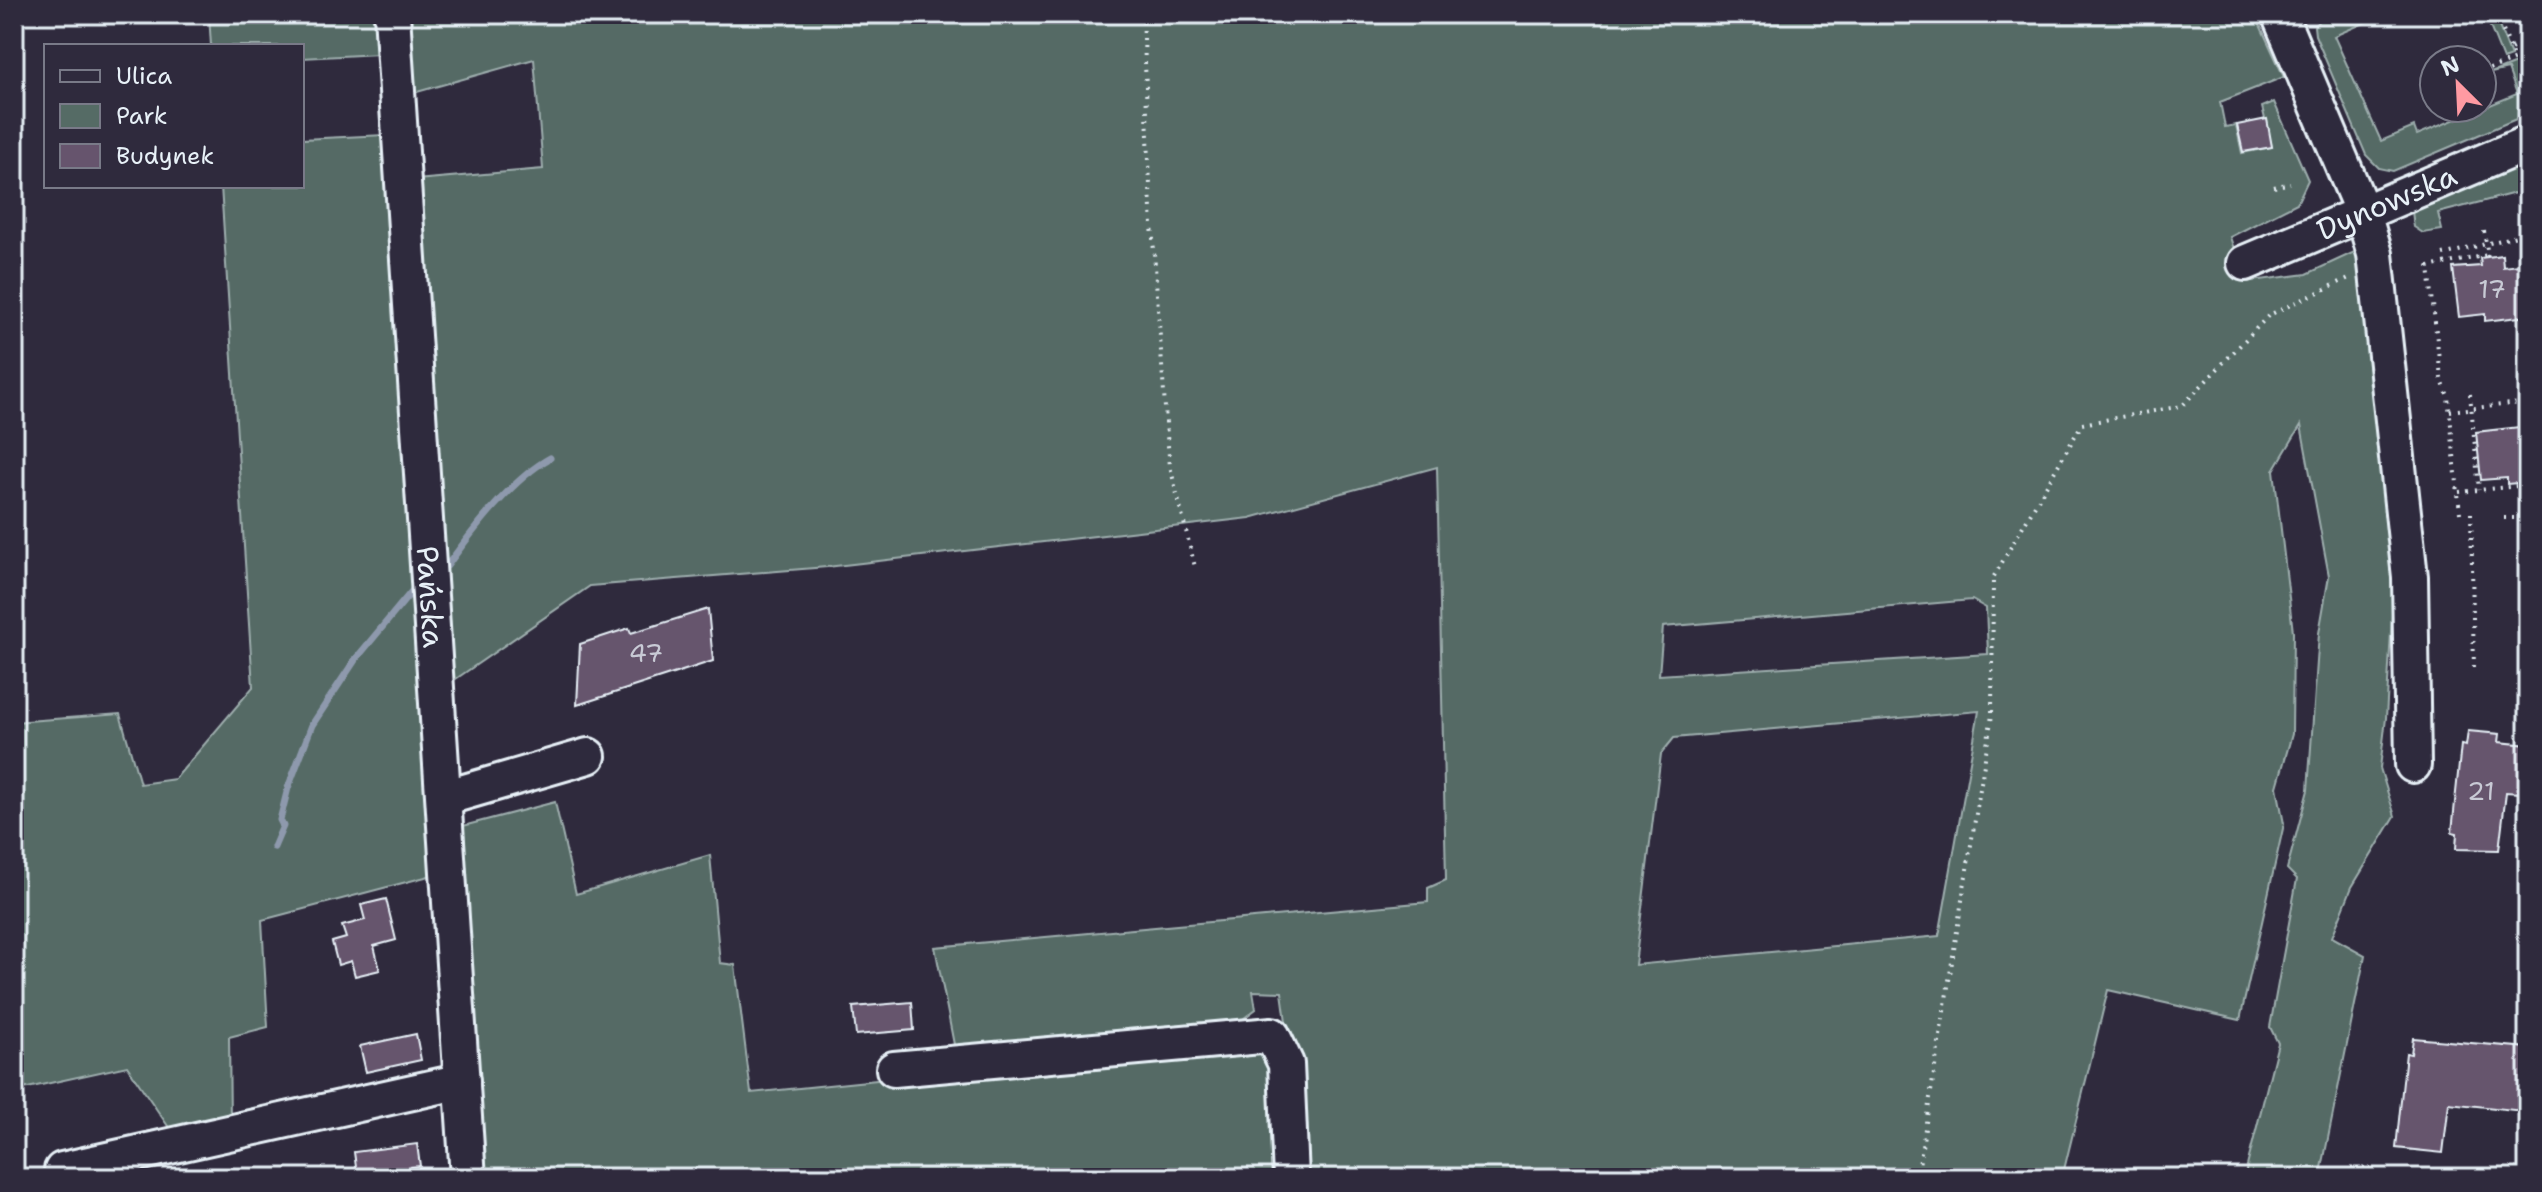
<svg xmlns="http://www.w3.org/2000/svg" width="2542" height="1192" font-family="'Shantell Sans',sans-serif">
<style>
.green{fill:#556b65;stroke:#9eaeae;stroke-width:2;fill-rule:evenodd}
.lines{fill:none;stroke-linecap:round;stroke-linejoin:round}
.stream{stroke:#8e99ad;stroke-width:7}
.building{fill:#66546d;stroke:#e8f1f8;stroke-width:2}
.minor-casing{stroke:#e8f1f8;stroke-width:40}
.path{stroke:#e8f1f8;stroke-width:4;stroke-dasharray:2 6;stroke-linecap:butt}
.minor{stroke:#2f2a3d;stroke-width:34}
.labels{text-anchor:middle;stroke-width:6;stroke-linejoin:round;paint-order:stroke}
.number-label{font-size:26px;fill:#c8cad5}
.street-label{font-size:30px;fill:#e8f1f8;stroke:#2f2a3d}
</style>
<rect width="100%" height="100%" fill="#2f2a3d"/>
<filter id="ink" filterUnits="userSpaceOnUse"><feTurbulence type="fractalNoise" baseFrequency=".0125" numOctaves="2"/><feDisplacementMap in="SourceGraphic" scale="16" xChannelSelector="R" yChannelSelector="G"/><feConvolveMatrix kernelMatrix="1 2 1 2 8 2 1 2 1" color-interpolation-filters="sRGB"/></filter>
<g filter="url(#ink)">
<g class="green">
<polygon points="209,14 375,14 379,54 302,58 302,46 211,46"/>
<path d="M403 14H2255L2284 77 2220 102 2225 127 2236 125 2242 153 2272 147 2262 107 2274 102 2308 180 2297 203 2230 237 2245 282 2307 274 2361 249 2394 580 2386 718 2380 768 2395 816 2352 887 2332 937 2365 955 2320 1178H2244L2278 1043 2270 1027 2297 879 2287 869 2308 790 2319 633 2329 576 2301 425 2274 470 2293 632 2292 734 2277 787 2284 824 2240 1020 2108 990 2062 1178H482L463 826 555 802 576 894 710 855 720 963 735 965 751 1093 974 1070 1290 1051 1282 992 1253 991 1256 1009 1231 1028 956 1055 935 947 1428 902V888L1446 880 1437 467 1250 518 827 567 590 586 450 683 416 180 543 169 534 59 410 94ZM1972 600 1986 608 1988 654 1659 675 1663 627ZM1979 711 1939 936 1635 965 1661 754 1674 738Z"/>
<polygon points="2325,14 2385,14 2334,36 2381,141 2414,127 2417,135 2517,94 2508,69 2491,73 2528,58 2528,114 2393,171 2379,168 2366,155 2315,35 2314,26"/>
<polygon points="2485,14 2494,14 2511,56 2503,59"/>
<polygon points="385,135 433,875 262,920 268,1027 229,1037 230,1121 172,1132 127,1066 14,1091 14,722 120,714 140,784 175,779 253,687 221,186 302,186 302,139"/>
<polygon points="2520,165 2527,190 2438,213 2442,230 2423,233 2414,227 2412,211"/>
</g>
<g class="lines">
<g class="stream">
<path d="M447 566C473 530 512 479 550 458"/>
<polyline points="274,847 283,826 280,820 288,788 312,725 355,660 417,585"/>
</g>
</g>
<g class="building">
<polygon points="2267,119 2272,147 2243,152 2237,125"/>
<polygon points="2502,255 2503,267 2528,264 2528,316 2485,321 2485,314 2459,317 2453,268 2481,266 2480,258"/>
<polygon points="2528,426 2528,482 2507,484 2507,478 2481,480 2476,432"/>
<polygon points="708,609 713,661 577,705 580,644 629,628 631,633"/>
<polygon points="2468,731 2500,734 2499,742 2528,745 2528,789 2519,788 2519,793 2506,792 2499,850 2456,849 2457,833 2452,832 2455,802 2461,745 2466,746"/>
<polygon points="386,899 396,940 374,946 380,970 355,976 351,961 338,965 332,942 346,938 342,926 365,920 361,905"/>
<polygon points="912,1002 914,1030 856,1035 853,1007"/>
<polygon points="416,1034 421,1060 366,1072 360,1046"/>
<polygon points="2413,1038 2528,1048 2523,1111 2449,1103 2443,1153 2396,1148 2406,1053 2411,1054"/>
<polygon points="417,1144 420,1166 411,1167 413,1178 366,1178 366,1173 357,1174 354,1152"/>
</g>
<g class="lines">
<g class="minor-casing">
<g id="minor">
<path id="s1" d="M392 14 468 1178"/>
<polyline points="2279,14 2363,213 2375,254 2410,577 2413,765"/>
<path id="s2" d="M2245 263 2528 143"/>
<polyline points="444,798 588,756"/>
<polyline points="894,1069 1272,1035 1286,1064 1291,1178"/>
<polyline points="62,1170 462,1081"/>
</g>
</g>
<g class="path">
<polyline points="1143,14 1151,210 1167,436 1170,466 1195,567"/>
<polyline points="2511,49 2523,44"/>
<polyline points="2482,72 2515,59 2496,14"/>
<polyline points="2274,187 2290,183"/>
<polyline points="2484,231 2488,256"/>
<polyline points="2443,255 2528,233"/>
<polyline points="2470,394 2479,490"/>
<polyline points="2526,403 2528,417"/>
<polyline points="2450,411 2528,402"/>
<polyline points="2459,492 2528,485"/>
<polyline points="2460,513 2448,396 2441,378 2429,267 2488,255"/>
<polyline points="2471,513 2474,669"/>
<polyline points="2504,518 2528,518"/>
<polyline points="1917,1178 1992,715 1993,578 2082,424 2182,406 2269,315 2349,278"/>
</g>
<use href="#minor" class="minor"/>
</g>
</g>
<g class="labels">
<g class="number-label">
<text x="2492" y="298">17</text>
<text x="646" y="662">47</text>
<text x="2481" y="800">21</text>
</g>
<g class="street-label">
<text dy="10" stroke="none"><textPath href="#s2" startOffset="154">Dynowska</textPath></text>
<text dy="10" stroke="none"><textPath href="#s1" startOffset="584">Pańska</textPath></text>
</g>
</g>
<rect width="2542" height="1192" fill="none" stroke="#2f2a3d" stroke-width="48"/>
<rect x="24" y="24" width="2494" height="1144" fill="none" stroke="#e8f1f8" stroke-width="3" filter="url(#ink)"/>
<rect x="44" y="44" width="260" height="144" fill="#2f2a3d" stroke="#797a88" stroke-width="2"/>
<rect x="60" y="70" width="40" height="12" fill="#2f2a3d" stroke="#797a88" stroke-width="2"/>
<text x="116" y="84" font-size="24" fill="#e8f1f8">Ulica</text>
<rect x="60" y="104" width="40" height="24" fill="#556b65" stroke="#797a88" stroke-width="2"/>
<text x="116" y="124" font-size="24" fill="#e8f1f8">Park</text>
<rect x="60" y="144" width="40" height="24" fill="#66546d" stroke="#797a88" stroke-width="2"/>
<text x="116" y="164" font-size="24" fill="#e8f1f8">Budynek</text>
<g transform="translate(2458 84) rotate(336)"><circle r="38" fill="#2f2a3d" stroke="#797a88" stroke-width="2"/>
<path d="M0-6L14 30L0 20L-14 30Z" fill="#ff9aa2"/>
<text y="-12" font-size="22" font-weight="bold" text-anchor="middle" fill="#e8f1f8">N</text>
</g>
</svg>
